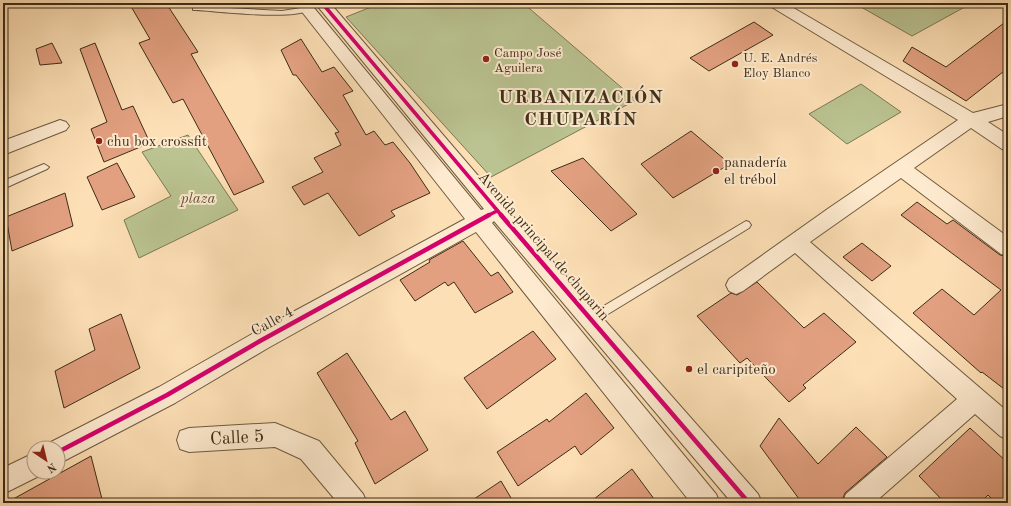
<svg xmlns="http://www.w3.org/2000/svg" width="1011" height="506" font-family="'Old Standard TT',serif">
<style>
.green{fill:#bac391;stroke:#7c7854}
.building{fill:#e2a080;stroke:#3e2d17}
.lines{fill:none;stroke-linecap:round;stroke-linejoin:round}
.service-casing{stroke:#6e5a3e;stroke-width:2}
.minor-casing{stroke:#6e5a3e;stroke-width:2}
.service{fill:#feeacf;fill-rule:evenodd}
.minor{fill:#feeacf;fill-rule:evenodd}
.cycleway-far1-casing{stroke:#feeacf;stroke-width:5.5}
.cycleway-casing{stroke:#feeacf;stroke-width:7}
.cycleway-far1{stroke:#d6006c;stroke-width:3.5}
.cycleway{stroke:#d6006c;stroke-width:4.5}
.poi-dot{fill:#8f2418;stroke:#feeacf;stroke-width:1.5}
.labels{text-anchor:middle;stroke-width:4;stroke-linejoin:round;paint-order:stroke}
.far-poi-label{font-size:13px;fill:#3e2d17;stroke:#feeacf;text-anchor:start}
.poi-label{font-size:15px;fill:#3e2d17;stroke:#feeacf;text-anchor:start}
.park-label{font-size:15px;font-style:italic;fill:#5d5236;stroke:#feeacf}
.street-label{font-size:15px;fill:#3e2d17;stroke:#feeacf}
.near-street-label{font-size:18px;fill:#3e2d17;stroke:#feeacf}
.district-label{font-size:19px;font-weight:bold;letter-spacing:1px;fill:#3e2d17;stroke:#feeacf}
</style>
<rect width="100%" height="100%" fill="#fddfb5"/>
<filter id="stains"><feTurbulence type="fractalNoise" baseFrequency=".005" numOctaves="4"/><feColorMatrix values="0 0 0 0 .2 0 0 0 0 .09 0 0 0 0 .02 0 0 0 .5 -.17"/></filter>
<radialGradient id="worn" r=".72"><stop offset=".6" stop-color="#630" stop-opacity="0"/><stop offset="1" stop-color="#630" stop-opacity=".3"/></radialGradient>
<g class="green">
<polygon points="381,3 523,3 636,100 491,177 346,17"/>
<polygon points="854,3 972,3 912,36"/>
<polygon points="861,84 901,112 847,144 809,114"/>
<polygon points="188,135 238,210 139,258 124,220 171,196 142,152"/>
</g>
<g class="building">
<polygon points="129,3 166,3 198,52 191,54 264,182 234,195 183,99 173,103 139,43 150,39"/>
<polygon points="1008,20 1008,68 966,101 903,61 912,47 946,67"/>
<polygon points="754,22 773,35 709,71 690,58"/>
<polygon points="301,39 322,72 334,67 353,91 343,95 366,135 374,131 385,145 393,142 410,163 430,193 391,211 395,216 359,236 328,193 304,205 292,187 323,172 314,158 341,145 335,133 339,132 296,75 293,75 281,50"/>
<polygon points="52,43 62,63 40,65 36,49"/>
<polygon points="95,43 122,110 133,106 150,143 104,162 91,129 107,122 80,49"/>
<polygon points="691,131 730,164 673,198 641,164"/>
<polygon points="583,158 637,214 611,231 551,171"/>
<polygon points="117,163 135,197 102,210 87,177"/>
<polygon points="65,193 73,226 12,251 6,217"/>
<polygon points="917,202 947,224 953,220 1000,255 1008,257 1008,392 982,372 981,373 913,313 942,289 974,315 1001,290 901,215"/>
<polygon points="463,241 491,276 498,272 513,292 475,313 454,282 448,286 445,282 415,301 400,280 430,262 429,260"/>
<polygon points="862,243 891,266 872,281 843,257"/>
<polygon points="757,282 804,328 824,313 856,342 803,385 806,388 789,402 747,358 740,363 697,316 731,293 737,295"/>
<polygon points="121,314 140,368 64,408 55,371 95,350 89,329"/>
<polygon points="533,331 556,359 487,409 464,378"/>
<polygon points="347,353 391,420 405,411 428,450 375,484 355,443 358,441 317,373"/>
<polygon points="586,393 614,428 581,455 575,446 518,486 497,452 547,419 549,422"/>
<polygon points="779,418 818,464 856,427 887,457 845,493 841,503 802,503 760,446"/>
<polygon points="970,428 1008,463 1008,503 996,503 988,495 980,503 945,503 919,476"/>
<polygon points="91,456 103,503 6,503"/>
<polygon points="632,469 657,503 589,503"/>
<polygon points="501,481 514,503 468,503"/>
</g>
<g class="lines">
<g class="service-casing">
<g id="service">
<path d="M193 6 282 11 307 7 311 9C296 21 217 11 196 10H193Z"/>
<polygon points="44,164 49,167 47,169 3,189 3,181"/>
<polygon points="746,221 749,222 751,225 749,228 595,322 591,324 587,322 586,319 587,316"/>
</g>
</g>
<g class="minor-casing">
<g id="minor">
<polygon points="295,3 310,3 481,210 484,209 315,3 330,3 504,206 758,494 762,503 732,503 494,221 492,223 716,494 720,503 691,503 476,232 268,348 175,403 58,464 58,448 47,448 49,443 159,387 252,334 465,219"/>
<polygon points="768,3 785,3 973,113 1008,104 1008,116 988,122 1008,135 1008,151 1002,149 971,128 914,168 1008,237 1008,256 1001,254 901,178 810,242 1008,412 1008,440 1000,436 975,414 874,503 842,503 846,494 957,399 795,253 743,291 736,294 729,291 726,285 729,279 829,208 958,120 770,6"/>
<polygon points="60,120 66,122 69,126 66,130 3,155 3,141"/>
<polygon points="275,423 319,441 363,494 367,503 338,503 301,459 275,447 189,452 180,449 177,440 180,431 189,428"/>
<polygon points="34,453 34,472 44,472 43,474 3,494 3,468"/>
</g>
</g>
<use href="#service" class="service"/>
<use href="#minor" class="minor"/>
<g class="cycleway-far1-casing">
<g id="cycleway-far1">
<polyline points="322,3 502,216"/>
<polyline points="487,216 497,211"/>
</g>
</g>
<g class="cycleway-casing">
<g id="cycleway">
<polyline points="501,215 749,503"/>
<polyline points="58,452 167,395 260,341 489,215"/>
</g>
</g>
<use href="#cycleway-far1" class="cycleway-far1"/>
<use href="#cycleway" class="cycleway"/>
</g>
<g class="poi-dot">
<circle cx="486" cy="59" r="4"/>
<circle cx="735" cy="64" r="4"/>
<circle cx="99" cy="141" r="4"/>
<circle cx="716" cy="171" r="4"/>
<circle cx="689" cy="369" r="4"/>
</g>
<g class="labels">
<g class="far-poi-label">
<text x="494" y="57">Campo José<tspan x="494" dy="15">Aguilera</tspan></text>
<text x="743" y="62">U. E. Andrés<tspan x="743" dy="15">Eloy Blanco</tspan></text>
</g>
<g class="poi-label">
<text x="107" y="146">chu box crossfit</text>
<text x="724" y="167">panadería<tspan x="724" dy="17">el trébol</tspan></text>
<text x="697" y="374">el caripiteño</text>
</g>
<g class="park-label">
<text x="198" y="203">plaza</text>
</g>
<g class="street-label">
<text transform="translate(544 246) rotate(49)" y="5">Avenida principal de chuparin</text>
<text transform="translate(272 321) rotate(-29)" y="5">Calle 4</text>
</g>
<g class="near-street-label">
<text transform="translate(237 437) rotate(-3)" y="6">Calle 5</text>
</g>
<g class="district-label">
<text x="581" y="103">URBANIZACIÓN<tspan x="581" dy="22">CHUPARÍN</tspan></text>
</g>
</g>
<rect width="1011" height="506" fill="none" stroke="#fddfb5" stroke-width="16"/>
<rect x="4" y="4" width="1003" height="498" fill="none" stroke="#3e2d17" stroke-width="2"/>
<rect x="8" y="8" width="995" height="490" fill="none" stroke="#3e2d17"/>
<g transform="translate(46 460) rotate(145)"><circle r="19" fill="#feeacf" stroke="#b19e85"/>
<path d="M0-3L7 15L0 10L-7 15Z" fill="#8f2418"/>
<text y="-6" font-size="11" font-weight="bold" text-anchor="middle" fill="#3e2d17">N</text>
</g>
<rect width="100%" height="100%" filter="url(#stains)"/>
<rect width="100%" height="100%" fill="url(#worn)"/>
</svg>
